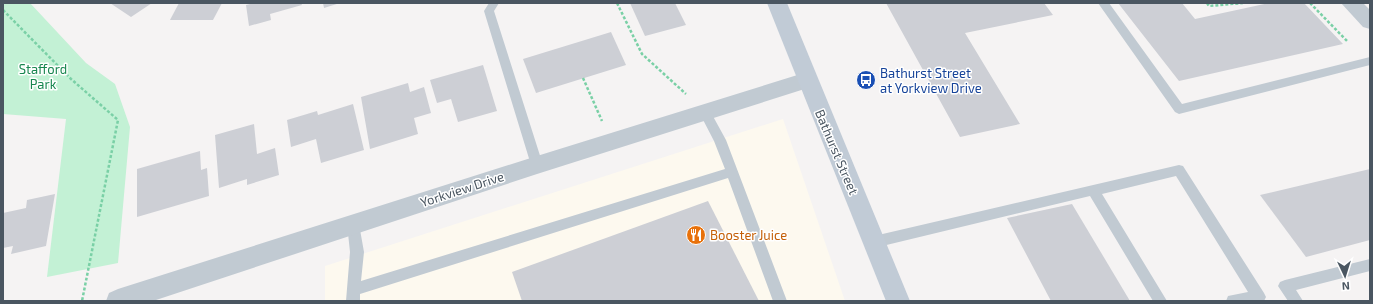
<svg xmlns="http://www.w3.org/2000/svg" width="1373" height="304" font-family="'Exo 2',sans-serif">
<style>
.commercial{fill:#fdf9ef}
.green{fill:#c3f1d5}
.building{fill:#cdcfd5}
.lines{fill:none;stroke-linecap:round;stroke-linejoin:round}
.path{stroke:#7ad0a6;stroke-width:2.5;stroke-dasharray:3 2;stroke-linecap:butt}
.service{fill:#c1cad2;fill-rule:evenodd}
.minor{fill:#c1cad2;fill-rule:evenodd}
.secondary{fill:#c1cbd6;fill-rule:evenodd}
.labels{text-anchor:middle;stroke-width:3;stroke-linejoin:round;paint-order:stroke}
.park-label{font-size:13px;fill:#17864f;stroke:#fff}
.transit-label{font-size:13px;fill:#164399;stroke:#fff;text-anchor:start}
.street-label{font-size:13px;fill:#4a5661;stroke:#fff}
.food-label{font-size:13px;fill:#c56008;stroke:#fff;text-anchor:start}
</style>
<rect width="100%" height="100%" fill="#f5f3f3"/>
<polygon class="commercial" points="783,119 845,301 325,301 325,266"/>
<polygon class="green" points="3,3 30,3 86,63 115,84 130,127 118,263 47,277 66,119 3,114"/>
<g class="building">
<polygon points="110,3 152,3 131,17"/>
<polygon points="179,3 222,3 213,20 170,20"/>
<polygon points="254,3 301,3 302,5 270,14 271,20 249,26 246,5"/>
<polygon points="323,3 340,3 324,8"/>
<polygon points="630,3 675,3 686,25 645,36"/>
<polygon points="886,3 1044,3 1053,15 965,33 1020,124 960,137"/>
<polygon points="1118,3 1182,3 1195,19 1269,3 1304,3 1343,44 1179,81"/>
<polygon points="611,32 626,65 536,93 523,59"/>
<polygon points="483,65 497,111 458,122 451,99 437,103 430,80"/>
<polygon points="408,83 410,92 424,87 431,113 414,118 418,134 370,149 361,97"/>
<polygon points="353,104 364,150 321,163 316,139 291,147 287,120 317,111 318,115"/>
<polygon points="254,124 257,154 275,148 279,175 247,185 247,179 219,188 215,135"/>
<polygon points="200,151 201,170 207,168 209,196 137,217 137,169"/>
<polygon points="1370,169 1370,240 1306,257 1260,195"/>
<polygon points="55,194 46,246 11,254 13,246 3,248 3,213 26,208 27,200"/>
<polygon points="708,201 759,301 522,301 512,272"/>
<polygon points="1072,204 1130,301 1051,301 1007,218"/>
</g>
<g class="lines">
<g class="path">
<polyline points="617,3 642,54 686,94"/>
<polyline points="1207,3 1209,6 1243,3"/>
<polyline points="1310,3 1348,42"/>
<polyline points="3,10 71,79 118,120 82,301"/>
<polyline points="583,78 602,121"/>
</g>
<g class="service">
<polygon points="489,3 499,3 494,11 543,165 541,169 537,170 533,169 531,165 484,11"/>
<polygon points="1098,3 1109,3 1182,104 1370,57 1370,65 1179,114 1175,112"/>
<polygon points="705,107 709,109 726,140 787,301 773,301 728,178 360,294 360,301 346,301 350,252 347,224 348,220 353,218 358,220 359,224 364,252 361,281 725,169 714,141 699,112 701,109"/>
<polygon points="1179,165 1183,166 1264,293 1266,297 1264,301 1226,301 1228,296 1248,292 1176,176 1102,194 1167,301 1153,301 1090,196 874,248 869,246 868,242 869,238 874,236"/>
<polygon points="1370,259 1370,271 1296,290 1303,301 1288,301 1278,286 1280,282 1285,280"/>
</g>
<g class="minor">
<polygon points="1341,3 1363,3 1370,10 1370,29 1363,27"/>
<polygon points="807,72 814,74 817,80 814,86 537,174 153,301 106,301 109,293 118,289 537,156"/>
</g>
<polygon class="secondary" points="767,3 787,3 910,301 886,301"/>
</g>
<defs>
<g id="bus-disc" transform="scale(1)"><circle r="9.5" fill="#1a4fb4" stroke="#fff"/><path d="M-5-6H5V4H4V6H2V4H-2V6H-4V4H-5ZM-3.5-4V0h7V-4ZM-3.5 1.2v1.5H-2V1.2ZM2 1.2v1.5H3.5V1.2Z" fill="#fff"/></g>
<g id="restaurant-disc" transform="scale(1)"><circle r="9.5" fill="#e8710a" stroke="#fff"/><path d="M-5-6h1v4h1v-4h1v4h1v-4h1v5L-1.5 .5V6h-2V.5L-5-1ZM5-6V6H3V1.5H1.5Q1.5-4 5-6Z" fill="#fff"/></g>
</defs>
<g fill-rule="evenodd">
<use href="#bus-disc" x="866" y="80"/>
<use href="#restaurant-disc" x="696" y="235"/>
</g>
<g class="labels">
<g class="park-label">
<text x="43" y="74">Stafford<tspan x="43" dy="15">Park</tspan></text>
</g>
<g class="transit-label">
<text x="880" y="78">Bathurst Street<tspan x="880" dy="15">at Yorkview Drive</tspan></text>
</g>
<g class="street-label">
<text transform="translate(837 152) rotate(67)" y="5">Bathurst Street</text>
<text transform="translate(462 189) rotate(-18)" y="5">Yorkview Drive</text>
</g>
<g class="food-label">
<text x="710" y="240">Booster Juice</text>
</g>
</g>
<rect width="1373" height="304" fill="none" stroke="#4a5661" stroke-width="8"/>
<g transform="translate(1345 276) rotate(176)" stroke="#ffffff" stroke-width="3" paint-order="stroke">
<path d="M0-3L7 15L0 10L-7 15Z" fill="#4a5661"/>
<text y="-6" font-size="11" font-weight="bold" text-anchor="middle" fill="#4a5661">N</text>
</g>
</svg>
